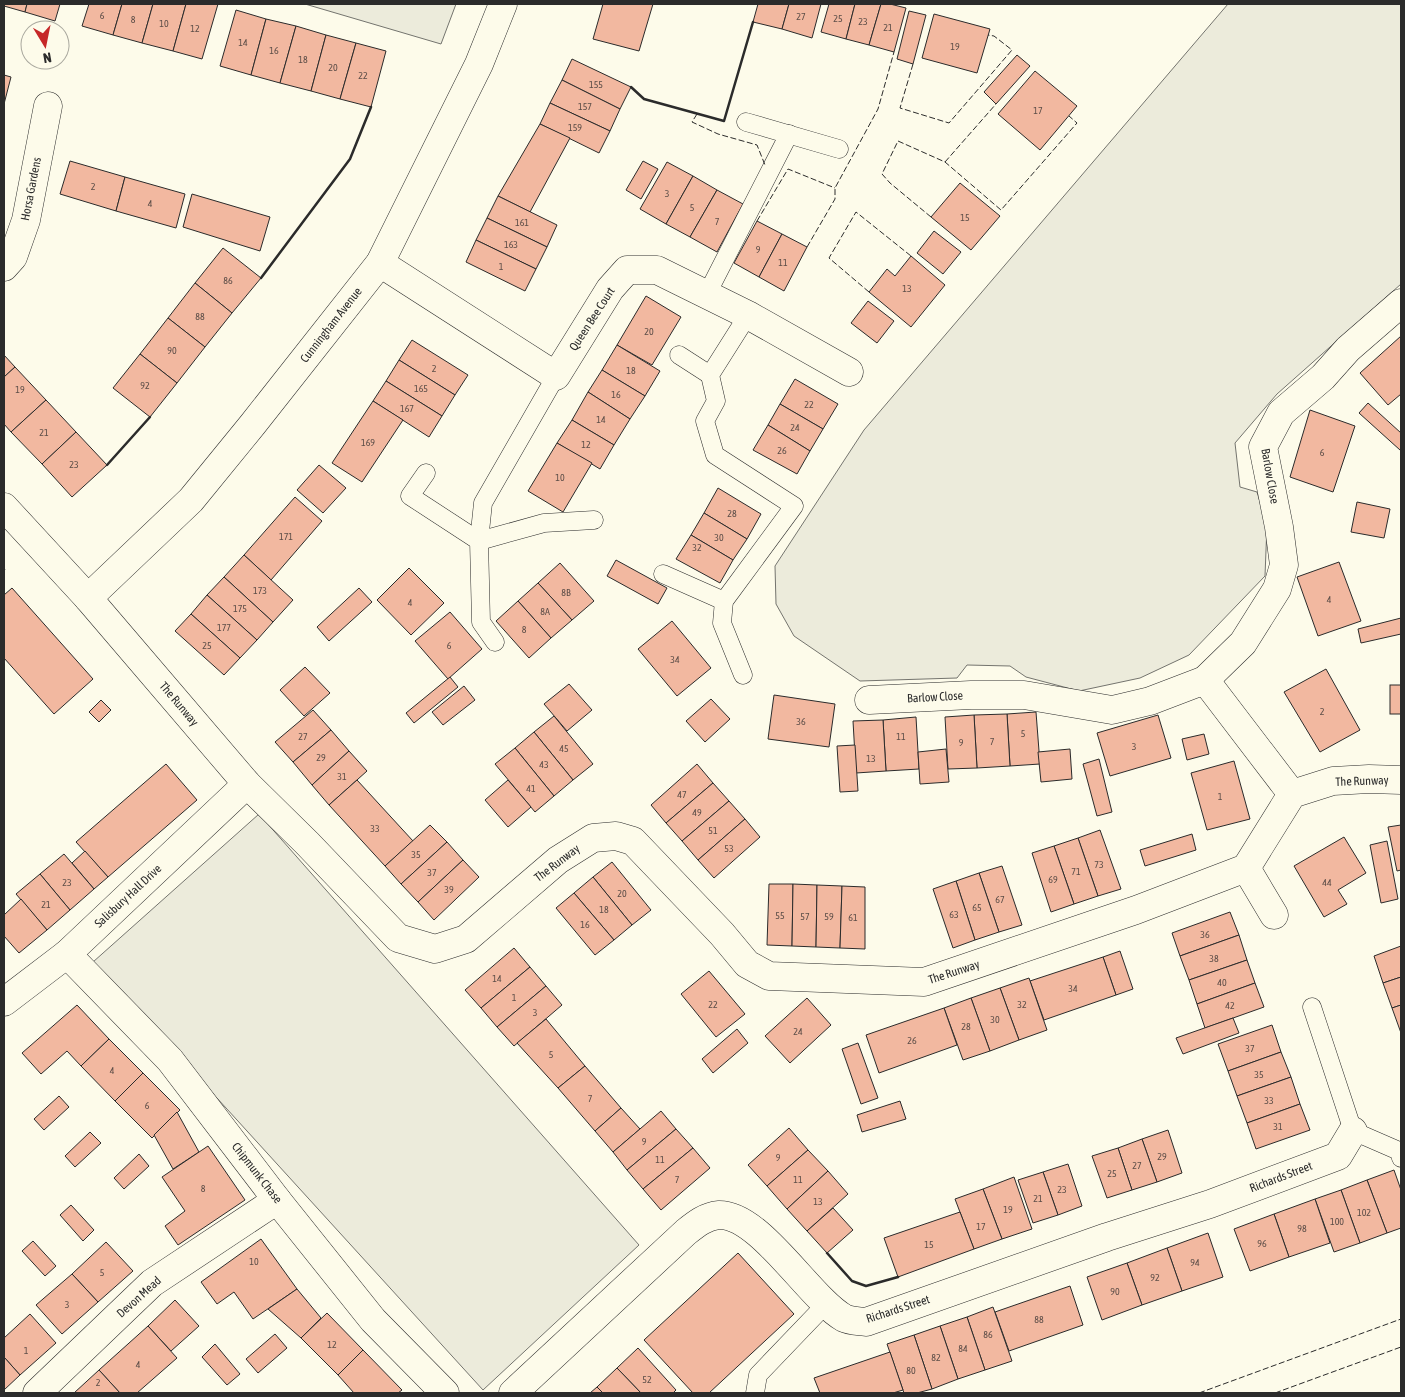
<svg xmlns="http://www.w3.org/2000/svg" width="1405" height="1397" font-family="'Asap Condensed',sans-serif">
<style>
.green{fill:#ecebdb;stroke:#74746e}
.building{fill:#f2b8a0;stroke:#2b2b2b}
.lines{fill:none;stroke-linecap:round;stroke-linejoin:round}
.service-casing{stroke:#2b2b2b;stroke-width:19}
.minor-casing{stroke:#2b2b2b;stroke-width:29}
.service{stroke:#fdfbea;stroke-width:18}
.minor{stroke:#fdfbea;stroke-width:28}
.fence{stroke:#2b2b2b;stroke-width:1;stroke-dasharray:6 2.5;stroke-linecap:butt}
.wall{stroke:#2b2b2b;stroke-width:2.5}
.labels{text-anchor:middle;stroke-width:4;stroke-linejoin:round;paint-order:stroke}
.number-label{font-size:10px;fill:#5d4e48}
.street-label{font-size:12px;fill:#2b2b2b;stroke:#fdfbea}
</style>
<rect width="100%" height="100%" fill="#fdfbea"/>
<g class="green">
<polygon points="305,4 456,4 441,44"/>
<polygon points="1228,4 1401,4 1401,284 1277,394 1235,443 1240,487 1257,492 1267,525 1265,576 1189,655 1140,678 1079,691 1026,677 1010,666 967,665 957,678 860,681 794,636 776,604 775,566 864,430"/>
<polygon points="259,814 639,1245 483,1390 93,962"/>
</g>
<g class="building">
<polygon points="4,4 27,4 25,12 4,6"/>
<polygon points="27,4 60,4 55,21 25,12"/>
<polygon points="89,4 122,4 113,35 82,26"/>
<polygon points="122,4 153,4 142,43 113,35"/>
<polygon points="153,4 186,4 173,51 142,43"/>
<polygon points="186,4 218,4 202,59 173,51"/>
<polygon points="603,4 653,4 639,51 593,39"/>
<polygon points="758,4 789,4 782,29 753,22"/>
<polygon points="789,4 821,4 812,38 782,29"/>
<polygon points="829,4 855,4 846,39 821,32"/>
<polygon points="855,4 881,4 869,45 846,39"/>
<polygon points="881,4 890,4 906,8 894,52 869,45"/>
<polygon points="236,10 266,19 251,75 220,66"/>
<polygon points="909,11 926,15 913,64 897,59"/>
<polygon points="934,14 990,29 977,73 922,58"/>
<polygon points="266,19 296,26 280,83 251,75"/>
<polygon points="296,26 326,35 311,91 280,83"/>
<polygon points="326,35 356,43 340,99 311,91"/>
<polygon points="356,43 386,51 371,107 340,99"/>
<polygon points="1017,55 1030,66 996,104 984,92"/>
<polygon points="572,59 631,87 620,109 562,80"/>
<polygon points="1035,71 1077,106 1040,150 998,114"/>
<polygon points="4,75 11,77 4,104"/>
<polygon points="562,80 620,109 610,131 550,103"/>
<polygon points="550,103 610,131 599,153 540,124"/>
<polygon points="540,124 570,138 530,212 498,196"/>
<polygon points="70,161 125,177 116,211 60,194"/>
<polygon points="643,161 658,169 641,199 626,190"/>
<polygon points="667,162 693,176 666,224 640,209"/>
<polygon points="693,176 717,190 690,237 666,224"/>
<polygon points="125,177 185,194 176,228 116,211"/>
<polygon points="960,183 1000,216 971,250 931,217"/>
<polygon points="717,190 743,204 717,252 690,237"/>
<polygon points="192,194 270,217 260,251 183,227"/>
<polygon points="498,196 557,225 547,247 487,218"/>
<polygon points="487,218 547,247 536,269 476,240"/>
<polygon points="757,221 782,234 759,277 734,263"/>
<polygon points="934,231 961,252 943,274 917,253"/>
<polygon points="782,234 807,247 784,291 759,277"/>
<polygon points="476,240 536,269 525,291 466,262"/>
<polygon points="223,248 261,278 232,313 195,283"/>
<polygon points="911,256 945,285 911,327 869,292 887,269 895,276"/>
<polygon points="195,283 232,313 205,347 168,318"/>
<polygon points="646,296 681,317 652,365 617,345"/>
<polygon points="868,301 894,321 877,343 851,323"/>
<polygon points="168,318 205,347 177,383 140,354"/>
<polygon points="1401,336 1401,394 1388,405 1360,373"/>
<polygon points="412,340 468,375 455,395 399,360"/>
<polygon points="617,345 660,371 645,396 602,370"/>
<polygon points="140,354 177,383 150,417 113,388"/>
<polygon points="4,355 15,367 4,377"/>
<polygon points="399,360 455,395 442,416 386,381"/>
<polygon points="15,367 46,400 11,432 4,424 4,377"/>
<polygon points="602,370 645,396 630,419 588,392"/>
<polygon points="795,379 838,404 823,429 780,404"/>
<polygon points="386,381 442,416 429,437 373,401"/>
<polygon points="588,392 630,419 614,445 572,420"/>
<polygon points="46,400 76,432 42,464 11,432"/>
<polygon points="373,401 403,420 362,482 332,463"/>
<polygon points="1368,403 1401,433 1401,448 1400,450 1359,413"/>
<polygon points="780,404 823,429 810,451 768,425"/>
<polygon points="1310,410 1355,426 1333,492 1290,477"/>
<polygon points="572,420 614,445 600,469 557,443"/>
<polygon points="768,425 810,451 797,474 753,450"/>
<polygon points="76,432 107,465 72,497 42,464"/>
<polygon points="557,443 592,463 563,512 528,491"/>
<polygon points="319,465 346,488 323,513 297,490"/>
<polygon points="718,488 761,514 747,539 704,513"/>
<polygon points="295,497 322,521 271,580 244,555"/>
<polygon points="1357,502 1390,509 1384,538 1351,532"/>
<polygon points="704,513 747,539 733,560 691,535"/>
<polygon points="691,535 733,560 720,583 676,559"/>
<polygon points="244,555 293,600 273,622 224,577"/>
<polygon points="616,560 667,588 658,604 607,576"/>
<polygon points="1339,562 1361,621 1318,636 1297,577"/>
<polygon points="560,563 594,601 572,620 538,583"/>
<polygon points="409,568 444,603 411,635 377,600"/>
<polygon points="224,577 273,622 257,640 207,595"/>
<polygon points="538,583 572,620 551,638 518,601"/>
<polygon points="12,588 93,679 54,714 4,658 4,595"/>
<polygon points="359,588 372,602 329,641 317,627"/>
<polygon points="207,595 257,640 240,658 191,614"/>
<polygon points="518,601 551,638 529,658 496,621"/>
<polygon points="450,612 482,649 448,679 415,641"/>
<polygon points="191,614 240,658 224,675 175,631"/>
<polygon points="1401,618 1401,634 1361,643 1358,629"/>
<polygon points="672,621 711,668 677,696 638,649"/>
<polygon points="305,667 330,693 304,716 280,690"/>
<polygon points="1326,669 1360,730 1320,752 1284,692"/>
<polygon points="450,677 458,687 414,723 406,713"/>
<polygon points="569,684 592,710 567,731 544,704"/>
<rect x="1390" y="685" width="11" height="29"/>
<polygon points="464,686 475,700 443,725 432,712"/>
<polygon points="774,695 835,704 829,747 768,739"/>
<polygon points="711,699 730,719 705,742 686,721"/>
<polygon points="101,700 111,710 99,722 89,712"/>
<polygon points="313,710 331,730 293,762 275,742"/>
<polygon points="1036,712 1040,764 1010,766 1007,714"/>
<polygon points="1007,714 1010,766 977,768 974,715"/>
<polygon points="974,715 977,768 948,769 945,717"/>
<polygon points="1158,715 1171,758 1110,776 1097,733"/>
<polygon points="554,716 593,764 573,780 534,732"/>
<polygon points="916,717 919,769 886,771 883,720"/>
<polygon points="883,720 886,771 856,773 853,721"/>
<polygon points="331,730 349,751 312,785 293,762"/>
<polygon points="534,732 573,780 554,796 515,748"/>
<polygon points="1204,734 1209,754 1187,760 1182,739"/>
<polygon points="855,745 858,791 840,792 837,746"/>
<polygon points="515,748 554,796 535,812 495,764"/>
<polygon points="946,749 949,782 920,784 918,752"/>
<polygon points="1070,749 1072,779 1041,782 1038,752"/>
<polygon points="349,751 367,771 329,805 312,785"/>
<polygon points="1099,759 1112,812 1097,816 1083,764"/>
<polygon points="1234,761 1250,819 1207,830 1191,773"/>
<polygon points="166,764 197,800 108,877 76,842"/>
<polygon points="697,764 713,783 666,823 651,805"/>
<polygon points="357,780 413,841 385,866 329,805"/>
<polygon points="508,780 531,807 508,827 485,800"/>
<polygon points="713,783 729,801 682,841 666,823"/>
<polygon points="729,801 745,819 698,860 682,841"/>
<polygon points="745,819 760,837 714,878 698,860"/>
<polygon points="430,825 447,842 401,884 385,866"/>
<polygon points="1401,825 1401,870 1397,871 1388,827"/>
<polygon points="1100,830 1121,889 1098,896 1078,838"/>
<polygon points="1192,834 1196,850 1145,866 1140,850"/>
<polygon points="1344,837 1366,873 1338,890 1347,904 1324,917 1294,866"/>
<polygon points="1078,838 1098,896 1074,904 1054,846"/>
<polygon points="1387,841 1398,899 1381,903 1370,845"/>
<polygon points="447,842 463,860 418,902 401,884"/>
<polygon points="1054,846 1074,904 1051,912 1032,853"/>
<polygon points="85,851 108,877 94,889 72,863"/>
<polygon points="64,854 94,889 70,910 40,874"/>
<polygon points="463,860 479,877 434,920 418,902"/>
<polygon points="612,862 651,910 632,925 593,877"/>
<polygon points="1002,866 1022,925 999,932 979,873"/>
<polygon points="979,873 999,932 975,940 956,881"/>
<polygon points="40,874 70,910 47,930 16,894"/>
<polygon points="593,877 632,925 614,940 574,893"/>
<polygon points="956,881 975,940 953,948 933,889"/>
<polygon points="769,884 793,884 792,946 767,945"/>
<polygon points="793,884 817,885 816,947 792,946"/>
<polygon points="817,885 842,886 840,948 816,947"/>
<polygon points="842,886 865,887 865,949 840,948"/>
<polygon points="574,893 614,940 595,955 556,908"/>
<polygon points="21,899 47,930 19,953 4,936 4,915"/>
<polygon points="1230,912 1239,935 1180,956 1172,933"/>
<polygon points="1239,935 1247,960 1189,980 1180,956"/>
<polygon points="1401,946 1401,977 1383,983 1374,956"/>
<polygon points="514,948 530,967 481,1008 465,990"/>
<polygon points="1120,951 1133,989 1116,995 1103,957"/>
<polygon points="1103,957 1116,995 1044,1020 1030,981"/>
<polygon points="1247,960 1255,983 1197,1004 1189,980"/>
<polygon points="530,967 546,986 497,1027 481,1008"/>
<polygon points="709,971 745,1014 716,1037 681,994"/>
<polygon points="1401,977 1401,1005 1392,1008 1383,983"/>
<polygon points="1029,978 1047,1030 1019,1040 1000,988"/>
<polygon points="1255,983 1264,1007 1205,1028 1197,1004"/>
<polygon points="546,986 562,1005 514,1046 497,1027"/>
<polygon points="1000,988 1019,1040 990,1051 971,998"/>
<polygon points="807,998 831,1025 790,1063 765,1036"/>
<polygon points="971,998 990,1051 963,1060 944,1008"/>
<polygon points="77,1005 109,1039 81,1066 67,1051 41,1074 22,1053"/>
<polygon points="1401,1005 1401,1033 1392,1008"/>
<polygon points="944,1008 957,1045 879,1073 866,1035"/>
<polygon points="1233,1018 1239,1033 1183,1054 1176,1038"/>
<polygon points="546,1019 585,1066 558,1088 517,1043"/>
<polygon points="1272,1025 1281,1052 1228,1071 1218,1044"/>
<polygon points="737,1029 748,1043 713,1073 702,1059"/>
<polygon points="109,1039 143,1073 115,1101 81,1066"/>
<polygon points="858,1043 878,1098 861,1104 842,1049"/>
<polygon points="1281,1052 1291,1077 1237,1096 1228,1071"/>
<polygon points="585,1066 621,1108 595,1131 558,1088"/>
<polygon points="143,1073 180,1110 152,1138 115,1101"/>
<polygon points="1291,1077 1300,1104 1247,1123 1237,1096"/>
<polygon points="59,1096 69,1107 44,1130 34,1119"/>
<polygon points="900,1101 906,1119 862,1132 857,1115"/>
<polygon points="1300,1104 1310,1130 1256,1149 1247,1123"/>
<polygon points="621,1108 640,1129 613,1152 595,1131"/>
<polygon points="661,1111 676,1129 627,1170 613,1152"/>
<polygon points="177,1112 199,1152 173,1169 154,1135"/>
<polygon points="789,1128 808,1150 767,1186 748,1165"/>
<polygon points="676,1129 693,1148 643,1189 627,1170"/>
<polygon points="1168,1130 1182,1173 1157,1182 1142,1139"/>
<polygon points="90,1132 101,1143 75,1167 65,1156"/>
<polygon points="1142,1139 1157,1182 1132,1190 1118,1148"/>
<polygon points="208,1146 245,1200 178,1245 165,1226 185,1211 162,1177"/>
<polygon points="693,1148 710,1168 661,1210 643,1189"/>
<polygon points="1118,1148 1132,1190 1107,1198 1092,1156"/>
<polygon points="808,1150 828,1171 787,1209 767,1186"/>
<polygon points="139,1154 149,1166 124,1189 114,1178"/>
<polygon points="1068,1164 1082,1206 1058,1215 1043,1172"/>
<polygon points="1394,1170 1401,1190 1401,1228 1387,1233 1367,1180"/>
<polygon points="828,1171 848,1194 807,1231 787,1209"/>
<polygon points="1043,1172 1058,1215 1033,1223 1018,1180"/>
<polygon points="1014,1177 1032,1229 1002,1239 983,1189"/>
<polygon points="1367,1180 1387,1233 1360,1243 1341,1190"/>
<polygon points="983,1189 1002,1239 974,1249 955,1199"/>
<polygon points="1341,1190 1360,1243 1334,1252 1315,1199"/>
<polygon points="1315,1199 1330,1243 1289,1257 1274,1214"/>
<polygon points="71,1205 94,1230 83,1241 60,1215"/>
<polygon points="833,1208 853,1230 827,1253 807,1231"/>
<polygon points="960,1212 974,1249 898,1277 884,1238"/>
<polygon points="1274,1214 1289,1257 1250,1271 1234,1229"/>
<polygon points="1208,1233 1223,1277 1182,1291 1167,1248"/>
<polygon points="261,1239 297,1289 253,1319 234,1292 217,1304 201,1282"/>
<polygon points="33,1241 56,1266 45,1276 22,1251"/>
<polygon points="106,1242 133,1271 98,1302 72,1274"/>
<polygon points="1167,1248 1182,1291 1142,1305 1127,1263"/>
<polygon points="738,1253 794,1314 709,1393 693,1393 644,1340"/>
<polygon points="1127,1263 1142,1305 1102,1320 1087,1277"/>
<polygon points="72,1274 98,1302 62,1334 36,1305"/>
<polygon points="1070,1286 1083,1325 1009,1351 995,1312"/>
<polygon points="297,1289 321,1318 301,1338 268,1309"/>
<polygon points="175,1300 199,1326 171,1351 148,1326"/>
<polygon points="993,1307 1012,1361 985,1370 967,1317"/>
<polygon points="327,1313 363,1350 338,1375 301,1338"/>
<polygon points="30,1314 56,1343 20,1375 4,1357 4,1338"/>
<polygon points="967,1317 985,1370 958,1379 940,1326"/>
<polygon points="148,1326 177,1358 137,1393 120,1393 99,1370"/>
<polygon points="940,1326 958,1379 932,1389 914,1335"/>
<polygon points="275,1334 287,1348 258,1373 246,1359"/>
<polygon points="914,1335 932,1389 917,1393 904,1393 887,1344"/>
<polygon points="215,1344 240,1374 227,1385 202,1357"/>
<polygon points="638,1348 676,1390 673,1393 641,1393 617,1368"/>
<polygon points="363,1350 402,1390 398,1393 354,1393 338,1375"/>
<polygon points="890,1352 903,1390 893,1393 820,1393 814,1378"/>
<polygon points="4,1357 20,1375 4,1390"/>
<polygon points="617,1368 641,1393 603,1393 597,1387"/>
<polygon points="99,1370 120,1393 74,1393"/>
<polygon points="597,1387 603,1393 590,1393"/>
</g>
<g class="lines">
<g class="service-casing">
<g id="service">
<polyline points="746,122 839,149"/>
<polyline points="707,294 789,134"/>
<polyline points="679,355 710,375"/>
<polyline points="556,376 483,503 479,541 544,523 594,520"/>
<polyline points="426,473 410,496 479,541 481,622 495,642"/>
<polyline points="663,574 724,601"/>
<polyline points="743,675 722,623 724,601 794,506 715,455 705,421 716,401 710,375 748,315"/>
<polyline points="1312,1007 1353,1131 1399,1151 1401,1158"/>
<polyline points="755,1393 758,1375 826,1304"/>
</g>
</g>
<g class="minor-casing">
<g id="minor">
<polyline points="380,263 556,376 610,289 627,270 657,270 748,315 849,372"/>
<polyline points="4,267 13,257 26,220 48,106"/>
<polyline points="4,507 88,598 247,784 307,843 398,938 435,949 466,939 558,860 593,838 616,836 633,841 722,934 747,964 769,976 924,982 1136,910 1246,868 1292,794 1333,781 1369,779 1401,780"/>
<polyline points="88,598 191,500 253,424 380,263 479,64 503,4"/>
<polyline points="1205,680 1243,643 1277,589 1284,565 1279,527 1263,447 1281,413 1323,377 1348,349 1401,303"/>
<polyline points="869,700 971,695 1024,695 1112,710 1150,701 1205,680 1292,794"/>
<polyline points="1246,868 1274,915"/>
<polyline points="67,954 170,1060 277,1200 373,1320 445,1393"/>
<polyline points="4,1002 67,954 247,784"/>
<polyline points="37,1393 152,1283 277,1200"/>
<path d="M513 1393 686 1232C696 1224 706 1216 719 1215 760 1214 809 1298 844 1318 850 1321 859 1321 866 1322L1107 1237 1210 1204 1338 1156 1353 1131"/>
</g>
</g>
<use href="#service" class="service"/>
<use href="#minor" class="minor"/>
<g class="fence">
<polyline points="913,64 900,108 949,123 1012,50 994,36 988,35"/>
<polyline points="697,114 692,122 718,134 757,145 765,165"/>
<polyline points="945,162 996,104"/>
<polyline points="931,217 890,183 882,174 898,141 945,162 1001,210 1077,123 1069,116"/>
<polyline points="757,221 788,169 835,188"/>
<polyline points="807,247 835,199 835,188 878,109 894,52"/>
<polyline points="869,292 829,258 856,212 911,256"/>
<polyline points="4,568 5,570 4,571"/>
<polyline points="1199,1393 1401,1319"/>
<polyline points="1275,1393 1401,1347"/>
</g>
<g class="wall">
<polyline points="631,87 644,99 724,121 753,22"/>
<polyline points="261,278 350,159 371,107"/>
<polyline points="107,465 150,417"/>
<polyline points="827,1253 852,1281 866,1286 898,1277"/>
</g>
</g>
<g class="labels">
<g class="number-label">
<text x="102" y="19">6</text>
<text x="801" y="20">27</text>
<text x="838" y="22">25</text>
<text x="133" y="23">8</text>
<text x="863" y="25">23</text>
<text x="164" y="27">10</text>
<text x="888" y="31">21</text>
<text x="195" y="32">12</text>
<text x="243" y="46">14</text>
<text x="955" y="50">19</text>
<text x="274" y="54">16</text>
<text x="303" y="63">18</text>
<text x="333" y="71">20</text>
<text x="363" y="79">22</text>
<text x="596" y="88">155</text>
<text x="585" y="110">157</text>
<text x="1038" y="114">17</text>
<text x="575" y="131">159</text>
<text x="93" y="190">2</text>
<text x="667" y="197">3</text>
<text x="150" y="207">4</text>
<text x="692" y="211">5</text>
<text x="965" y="221">15</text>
<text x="717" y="225">7</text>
<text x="522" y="226">161</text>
<text x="511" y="248">163</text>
<text x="758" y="253">9</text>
<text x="783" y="266">11</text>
<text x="501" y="270">1</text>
<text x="228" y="284">86</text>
<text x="907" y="292">13</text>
<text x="200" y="320">88</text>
<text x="649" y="335">20</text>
<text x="172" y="354">90</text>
<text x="434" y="372">2</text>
<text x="631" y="374">18</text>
<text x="145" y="389">92</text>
<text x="421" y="392">165</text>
<text x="20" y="393">19</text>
<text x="616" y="398">16</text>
<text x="809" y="408">22</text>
<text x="407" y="412">167</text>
<text x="601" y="423">14</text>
<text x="795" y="431">24</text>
<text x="44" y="436">21</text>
<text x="368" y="446">169</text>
<text x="586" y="448">12</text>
<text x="782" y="454">26</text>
<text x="1322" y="456">6</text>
<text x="74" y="468">23</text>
<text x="560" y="481">10</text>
<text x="732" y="517">28</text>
<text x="286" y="540">171</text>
<text x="719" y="541">30</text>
<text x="697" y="551">32</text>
<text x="260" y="594">173</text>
<text x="566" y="596">8B</text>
<text x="1329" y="603">4</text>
<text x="410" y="606">4</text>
<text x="240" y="612">175</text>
<text x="545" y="615">8A</text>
<text x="224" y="631">177</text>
<text x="524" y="633">8</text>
<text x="207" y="649">25</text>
<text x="449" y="649">6</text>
<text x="675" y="663">34</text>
<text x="1322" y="715">2</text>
<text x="801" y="725">36</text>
<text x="1023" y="737">5</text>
<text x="303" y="740">27</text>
<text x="901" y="740">11</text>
<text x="992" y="745">7</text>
<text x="961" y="746">9</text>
<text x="1134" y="750">3</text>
<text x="564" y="752">45</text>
<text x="321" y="761">29</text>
<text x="871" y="762">13</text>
<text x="544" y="768">43</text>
<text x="342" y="780">31</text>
<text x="531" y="792">41</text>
<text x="682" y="798">47</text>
<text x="1220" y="800">1</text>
<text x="697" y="816">49</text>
<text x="375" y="832">33</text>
<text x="713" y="834">51</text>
<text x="729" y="852">53</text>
<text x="416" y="858">35</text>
<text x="1099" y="868">73</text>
<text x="1076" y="875">71</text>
<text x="432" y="876">37</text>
<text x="1053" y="883">69</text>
<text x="67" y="886">23</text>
<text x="1327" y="886">44</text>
<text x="449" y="893">39</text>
<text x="622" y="897">20</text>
<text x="1000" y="903">67</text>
<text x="46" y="908">21</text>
<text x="977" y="911">65</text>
<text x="604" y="913">18</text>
<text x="954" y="918">63</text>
<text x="780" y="919">55</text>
<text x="805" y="920">57</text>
<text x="829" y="920">59</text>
<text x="853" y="921">61</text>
<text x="585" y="928">16</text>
<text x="1205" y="938">36</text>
<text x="1214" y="962">38</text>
<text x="497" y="982">14</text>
<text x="1222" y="986">40</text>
<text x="1073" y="992">34</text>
<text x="514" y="1001">1</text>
<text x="713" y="1008">22</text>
<text x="1022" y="1008">32</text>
<text x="1230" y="1009">42</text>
<text x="535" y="1016">3</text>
<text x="995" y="1023">30</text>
<text x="966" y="1030">28</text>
<text x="798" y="1035">24</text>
<text x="912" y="1044">26</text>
<text x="1250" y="1052">37</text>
<text x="551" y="1058">5</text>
<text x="112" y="1074">4</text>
<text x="1259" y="1078">35</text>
<text x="590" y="1102">7</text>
<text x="1269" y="1104">33</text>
<text x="147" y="1109">6</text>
<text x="1278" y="1130">31</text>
<text x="644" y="1145">9</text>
<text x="1162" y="1160">29</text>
<text x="778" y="1161">9</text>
<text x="660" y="1163">11</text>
<text x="1137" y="1169">27</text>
<text x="1112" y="1177">25</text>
<text x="677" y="1183">7</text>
<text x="798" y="1183">11</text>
<text x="203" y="1192">8</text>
<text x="1062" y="1193">23</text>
<text x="1038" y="1202">21</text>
<text x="818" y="1205">13</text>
<text x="1008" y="1213">19</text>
<text x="1364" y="1216">102</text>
<text x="1337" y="1225">100</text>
<text x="981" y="1230">17</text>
<text x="1302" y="1232">98</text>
<text x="1262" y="1247">96</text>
<text x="929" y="1248">15</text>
<text x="254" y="1265">10</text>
<text x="1195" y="1266">94</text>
<text x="102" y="1276">5</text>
<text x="1155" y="1281">92</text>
<text x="1115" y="1295">90</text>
<text x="67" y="1308">3</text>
<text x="1039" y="1323">88</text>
<text x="988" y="1338">86</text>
<text x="332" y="1348">12</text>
<text x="963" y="1352">84</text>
<text x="26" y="1354">1</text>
<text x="936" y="1361">82</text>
<text x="138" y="1368">4</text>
<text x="911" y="1374">80</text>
<text x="647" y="1383">52</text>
<text x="98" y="1386">2</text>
</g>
<g class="street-label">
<text transform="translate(31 189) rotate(-79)" y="4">Horsa Gardens</text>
<text transform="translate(592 319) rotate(-57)" y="4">Queen Bee Court</text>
<text transform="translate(331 325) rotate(-52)" y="4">Cunningham Avenue</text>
<text transform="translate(1270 476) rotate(80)" y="4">Barlow Close</text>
<text transform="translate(935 697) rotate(-3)" y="4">Barlow Close</text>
<text transform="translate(179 704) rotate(50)" y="4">The Runway</text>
<text transform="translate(1362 781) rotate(-2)" y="4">The Runway</text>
<text transform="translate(557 863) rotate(-37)" y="4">The Runway</text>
<text transform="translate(128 896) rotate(-43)" y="4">Salisbury Hall Drive</text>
<text transform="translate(954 972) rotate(-18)" y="4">The Runway</text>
<text transform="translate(257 1173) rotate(52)" y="4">Chipmunk Chase</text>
<text transform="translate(1281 1177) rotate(-21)" y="4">Richards Street</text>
<text transform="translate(139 1297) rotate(-42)" y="4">Devon Mead</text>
<text transform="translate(898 1309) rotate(-18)" y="4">Richards Street</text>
</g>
</g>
<rect width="1405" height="1397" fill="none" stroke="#2b2b2b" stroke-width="10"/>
<g transform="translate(45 45) rotate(170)"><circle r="24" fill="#fdfbea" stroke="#a9a89e"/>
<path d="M0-4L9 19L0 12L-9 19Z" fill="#c62828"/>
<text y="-8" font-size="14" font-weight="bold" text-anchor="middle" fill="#2b2b2b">N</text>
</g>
</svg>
